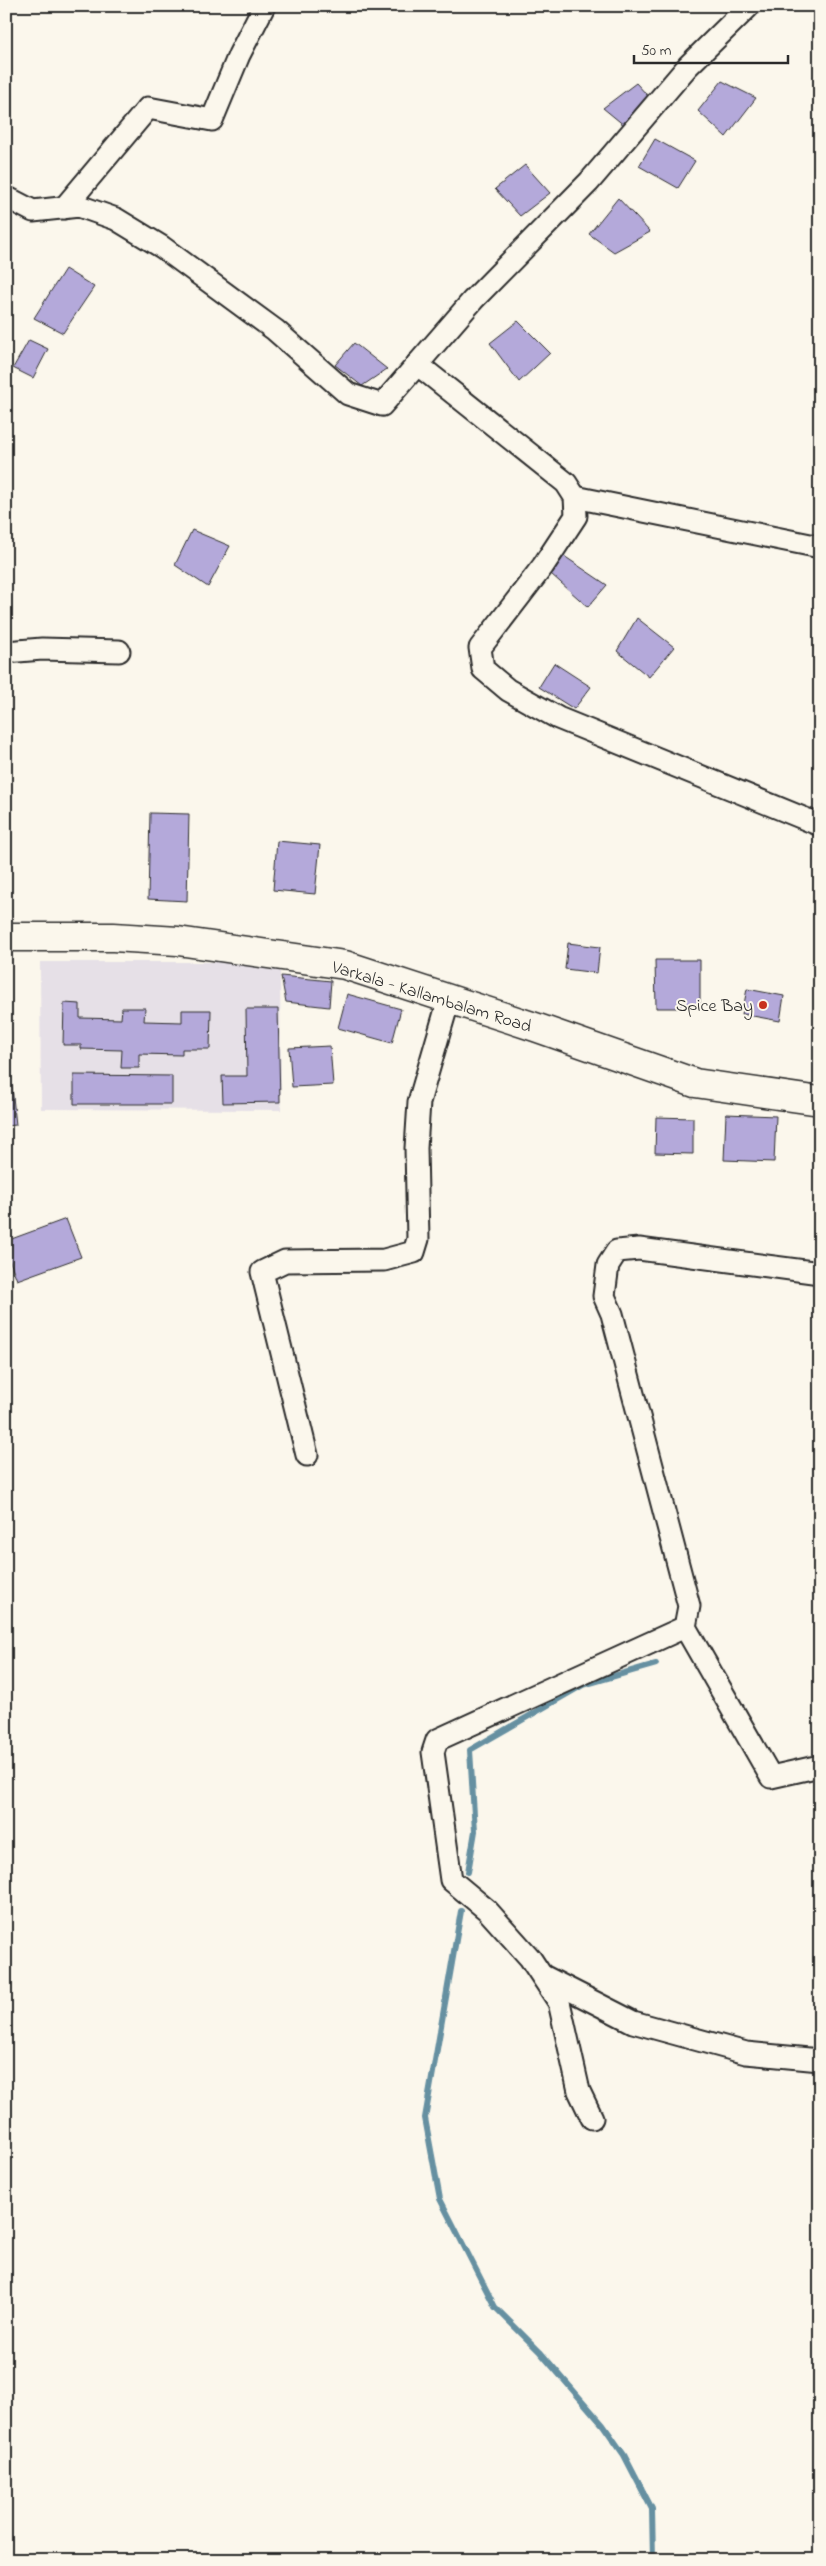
<svg xmlns="http://www.w3.org/2000/svg" width="826" height="2566" font-family="'Indie Flower',sans-serif">
<style>
.built{fill:#e6e0e7}
.lines{fill:none;stroke-linecap:round;stroke-linejoin:round}
.stream{stroke:#6690a1;stroke-width:6}
.building{fill:#b4a9da;stroke:#2b2b2b}
.minor-casing{stroke:#2b2b2b;stroke-width:25}
.secondary-casing{stroke:#2b2b2b;stroke-width:31}
.minor{stroke:#fbf7ec;stroke-width:21}
.secondary{stroke:#fbf7ec;stroke-width:28}
.poi-dot{fill:#c8321e;stroke:#fbf7ec;stroke-width:2}
.labels{text-anchor:middle;stroke-width:4;stroke-linejoin:round;paint-order:stroke}
.street-label{font-size:18px;fill:#2b2b2b;stroke:#fbf7ec}
.poi-label{font-size:18px;fill:#2b2b2b;stroke:#fbf7ec;text-anchor:end}
</style>
<rect width="100%" height="100%" fill="#fbf7ec"/>
<filter id="ink" filterUnits="userSpaceOnUse"><feTurbulence type="fractalNoise" baseFrequency=".02" numOctaves="2"/><feDisplacementMap in="SourceGraphic" scale="10" xChannelSelector="R" yChannelSelector="G"/><feConvolveMatrix kernelMatrix="1 2 1 2 8 2 1 2 1" color-interpolation-filters="sRGB"/></filter>
<g filter="url(#ink)">
<polygon class="built" points="40,962 280,962 281,1110 41,1109"/>
<g class="lines">
<g class="stream">
<polyline points="468,1872 475,1831 470,1750 583,1685 656,1664"/>
<polyline points="461,1911 425,2118 440,2199 495,2307 540,2352 603,2425 624,2455 652,2509 653,2560"/>
</g>
</g>
<g class="building">
<polygon points="722,81 756,98 726,137 698,111"/>
<polygon points="636,83 648,96 625,126 603,108"/>
<polygon points="655,139 695,161 678,188 639,166"/>
<polygon points="525,165 550,193 520,216 495,189"/>
<polygon points="618,198 650,232 614,252 589,234"/>
<polygon points="65,269 94,287 63,333 34,318"/>
<polygon points="518,321 550,353 519,382 490,343"/>
<polygon points="29,340 48,349 33,378 13,368"/>
<polygon points="354,343 387,369 362,386 335,365"/>
<polygon points="192,530 230,546 208,587 175,565"/>
<polygon points="564,556 607,585 588,607 551,574"/>
<polygon points="637,618 674,647 649,677 617,651"/>
<polygon points="554,663 591,687 574,709 539,687"/>
<polygon points="9,682 9,718 6,718 6,683"/>
<polygon points="150,813 189,814 187,901 148,899"/>
<polygon points="277,841 320,845 315,894 273,890"/>
<polygon points="568,943 600,947 597,973 565,969"/>
<polygon points="655,960 700,960 700,1008 656,1008"/>
<polygon points="281,976 331,981 329,1007 286,1002"/>
<polygon points="747,989 784,996 780,1021 742,1014"/>
<polygon points="347,994 401,1009 392,1043 338,1028"/>
<polygon points="64,1003 80,1004 80,1018 121,1019 122,1008 145,1008 144,1021 182,1022 182,1010 211,1010 210,1049 182,1049 182,1055 139,1054 139,1068 121,1068 122,1050 81,1049 81,1045 63,1045"/>
<polygon points="246,1009 278,1009 280,1102 223,1103 222,1076 247,1076"/>
<polygon points="6,1031 16,1125 6,1126"/>
<polygon points="330,1046 333,1085 292,1087 289,1048"/>
<polygon points="74,1075 172,1076 172,1104 74,1104"/>
<polygon points="726,1114 776,1116 774,1162 724,1160"/>
<polygon points="656,1117 693,1118 693,1154 655,1153"/>
<polygon points="66,1219 81,1257 17,1280 6,1251 6,1241"/>
</g>
<g class="lines">
<g class="minor-casing">
<g id="minor">
<polyline points="6,197 33,211 79,206 116,219 162,247 275,330 348,394 382,405 473,300 589,182 688,66 749,6"/>
<polyline points="64,208 148,108 212,120 239,55 264,6"/>
<polyline points="417,364 566,483 575,497 576,516 543,566 480,648 483,669 508,690 558,718 820,825"/>
<polyline points="575,497 820,547"/>
<polyline points="6,652 42,649 119,651"/>
<polyline points="307,1455 262,1272 285,1261 384,1260 414,1252 418,1239 416,1148 419,1102 449,999"/>
<polyline points="685,1627 771,1777 820,1766"/>
<polyline points="543,1976 633,2022 746,2053 820,2060"/>
<polyline points="592,2118 579,2091 559,2002 530,1958 487,1910 451,1880 433,1752 437,1740 685,1627 689,1606 612,1314 604,1296 608,1265 617,1251 639,1249 820,1273"/>
</g>
</g>
<g class="secondary-casing">
<polyline id="secondary" points="6,937 113,937 178,941 345,965 535,1027 695,1083 820,1101"/>
</g>
<use href="#minor" class="minor"/>
<use href="#secondary" class="secondary"/>
</g>
</g>
<circle class="poi-dot" cx="763" cy="1005" r="5"/>
<g class="labels">
<g class="street-label">
<text transform="translate(432 996) rotate(17)" y="6">Varkala - Kallambalam Road</text>
</g>
<g class="poi-label">
<text x="753" y="1011">Spice Bay</text>
</g>
</g>
<rect width="826" height="2566" fill="none" stroke="#fbf7ec" stroke-width="25"/>
<rect x="12" y="12" width="801" height="2541" fill="none" stroke="#2b2b2b" stroke-width="2" filter="url(#ink)"/>
<path d="M634 55v8h154v-8" fill="none" stroke="#2b2b2b" stroke-width="2.5"/>
<text x="641" y="55" font-size="15" fill="#2b2b2b" stroke="#fbf7ec" stroke-width="4" paint-order="stroke">50 m</text>
</svg>
